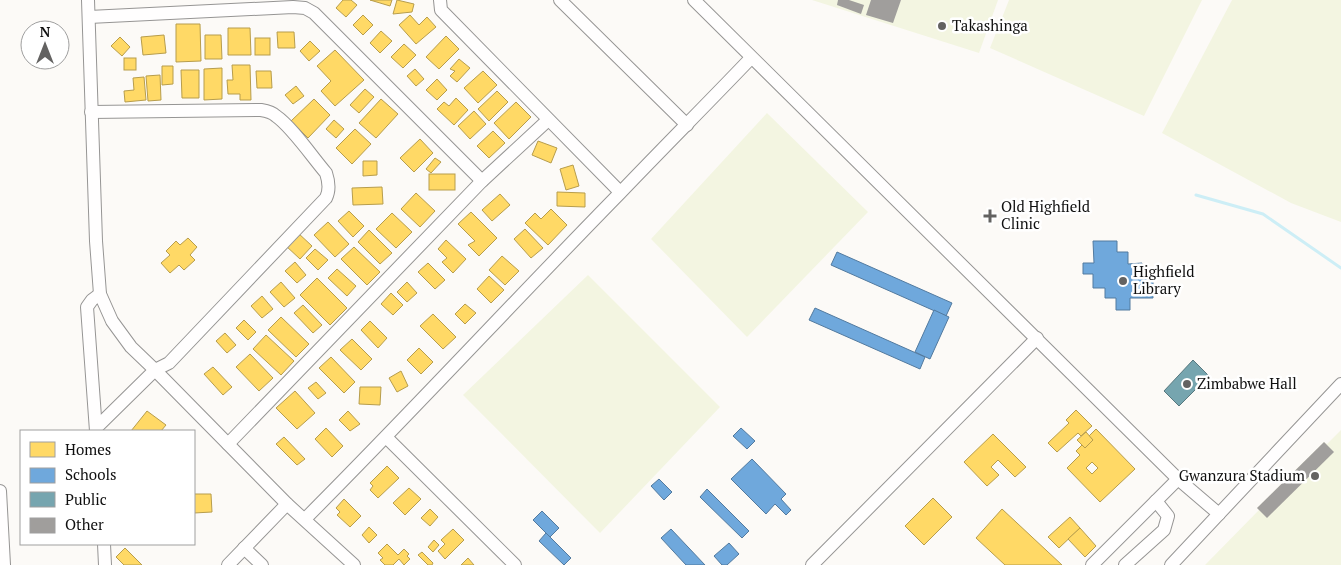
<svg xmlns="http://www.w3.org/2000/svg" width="1341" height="565" font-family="'PT Serif',serif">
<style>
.pitch{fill:#f3f5e1}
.homes{fill:#ffd966;stroke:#b79d4c;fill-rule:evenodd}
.schools{fill:#6fa8dc;stroke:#527a9f}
.public{fill:#76a5af;stroke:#57787f}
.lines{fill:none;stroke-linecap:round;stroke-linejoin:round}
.stream{stroke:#cdeef6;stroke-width:3}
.building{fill:#a09e9c}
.minor-casing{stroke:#969594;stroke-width:14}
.minor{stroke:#fffefe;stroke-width:12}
.poi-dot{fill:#636261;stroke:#fff;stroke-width:2}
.labels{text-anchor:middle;stroke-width:5;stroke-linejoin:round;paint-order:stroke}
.poi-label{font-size:15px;fill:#101010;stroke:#fff;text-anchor:start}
</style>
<rect width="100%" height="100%" fill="#fcfaf7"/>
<g class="pitch">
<polygon points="812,0 998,0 979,53"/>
<polygon points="1009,0 1202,0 1144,116 990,48"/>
<polygon points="1232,0 1341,0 1341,222 1291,203 1162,133"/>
<polygon points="767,113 868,212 747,337 651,239"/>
<polygon points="588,275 720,407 600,533 463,395"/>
<polygon points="1341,430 1341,565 1205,565 1259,510 1257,508 1324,442 1327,444"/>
</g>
<g class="homes">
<polygon points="343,0 351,0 357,5 346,17 336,8"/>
<polygon points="370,0 392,0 390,6"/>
<polygon points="397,0 414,4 412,12 393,14"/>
<polygon points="363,15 373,25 363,35 353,25"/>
<polygon points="410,15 419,25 427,17 436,27 416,44 399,25"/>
<polygon points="176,24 200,24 201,61 176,62"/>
<polygon points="228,28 250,28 251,55 228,55"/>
<polygon points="381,31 392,41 380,53 370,43"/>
<polygon points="277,32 294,32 295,48 278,48"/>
<polygon points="164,35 166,53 143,55 141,37"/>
<polygon points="205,35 221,35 222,59 205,59"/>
<polygon points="446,36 459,49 439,69 426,57"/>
<polygon points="120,37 130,47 122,56 111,46"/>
<rect x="255" y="38" width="15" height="17"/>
<polygon points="310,41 320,51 309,61 300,51"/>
<polygon points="404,44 416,55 403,68 391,57"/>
<polygon points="335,50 364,80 335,106 321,91 331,81 317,66"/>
<rect x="124" y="58" width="12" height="12"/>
<polygon points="459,59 470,68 457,82 450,76 455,71 450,69"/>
<polygon points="232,65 250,65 251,100 240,100 240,94 228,94 227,80 233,80"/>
<polygon points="162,66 173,66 173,84 162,85"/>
<polygon points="222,68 222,99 204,100 204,69"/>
<polygon points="415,69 424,79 416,86 407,76"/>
<polygon points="181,70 199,70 199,98 182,98"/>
<polygon points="256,71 271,71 272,88 257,88"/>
<polygon points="483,71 497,85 478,103 464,88"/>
<polygon points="160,75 161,100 148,101 146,76"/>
<polygon points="144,77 146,100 125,102 124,91 134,90 133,78"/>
<polygon points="437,79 447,90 437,100 426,90"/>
<polygon points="296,86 304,96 293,104 285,95"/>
<polygon points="365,89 374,97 359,113 350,105"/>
<polygon points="497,91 508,102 489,121 478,109"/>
<polygon points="456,98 468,110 454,125 437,109 444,102 449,106"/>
<polygon points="314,99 330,115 308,138 291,121"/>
<polygon points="381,99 398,114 376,138 359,123"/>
<polygon points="516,102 531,117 509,139 494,123"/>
<polygon points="474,111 486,124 470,139 458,126"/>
<polygon points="334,120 344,129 336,138 326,129"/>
<polygon points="355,129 371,144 352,164 336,148"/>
<polygon points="493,131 505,143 489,158 477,146"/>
<polygon points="420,139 433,153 414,172 400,158"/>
<polygon points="538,141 557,148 551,163 532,155"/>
<polygon points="435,158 441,162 431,173 426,169"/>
<polygon points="363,161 377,161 377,175 363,176"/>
<polygon points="573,165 579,186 566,190 560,169"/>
<rect x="429" y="174" width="26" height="16"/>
<polygon points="382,187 383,204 353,205 352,188"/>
<polygon points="557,192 585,193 585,207 557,206"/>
<polygon points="416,193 435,211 420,227 401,209"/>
<polygon points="500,194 510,205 492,221 482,210"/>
<polygon points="551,209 567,225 548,245 525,223 535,213 541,219"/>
<polygon points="349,211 364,226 353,237 338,221"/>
<polygon points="471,212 497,238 479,256 468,245 475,241 458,224"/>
<polygon points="392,213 412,232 396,248 376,229"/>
<polygon points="328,222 349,244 335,257 314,235"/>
<polygon points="525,229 543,248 531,258 514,239"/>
<polygon points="369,230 392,253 380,264 358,242"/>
<polygon points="297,232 312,246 300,259 285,245"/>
<polygon points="188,238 197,247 190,255 195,260 184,270 179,265 170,273 161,263 170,255 166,251 176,241 180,245"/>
<polygon points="446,240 466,259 453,273 442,262 447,258 438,249"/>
<polygon points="354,247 380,272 367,285 341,259"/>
<polygon points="315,249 328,260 318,270 306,258"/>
<polygon points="502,256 519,271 505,285 489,270"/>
<polygon points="295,262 306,275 297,283 285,271"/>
<polygon points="428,263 445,280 435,289 418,272"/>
<polygon points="337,269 356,286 347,296 328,278"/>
<polygon points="489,276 504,290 491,303 477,289"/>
<polygon points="317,278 347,308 330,325 300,295"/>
<polygon points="281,282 295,298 284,307 270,292"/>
<polygon points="407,282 417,293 407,302 397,292"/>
<polygon points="391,293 403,305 393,315 381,304"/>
<polygon points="262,296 273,309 262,318 251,306"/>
<polygon points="465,304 476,313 465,324 455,314"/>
<polygon points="303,305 322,325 313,333 294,313"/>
<polygon points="433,314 456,337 443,349 420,326"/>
<polygon points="281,317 309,344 296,357 268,330"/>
<polygon points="244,320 256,332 248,340 236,328"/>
<polygon points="370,321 387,338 378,348 361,330"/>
<polygon points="225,333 236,345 227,353 216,341"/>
<polygon points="266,335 294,361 281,375 253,349"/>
<polygon points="352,339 372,359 361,370 340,350"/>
<polygon points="419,348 433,362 421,374 407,360"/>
<polygon points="250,354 273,378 259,391 236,367"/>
<polygon points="331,357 355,382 344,393 319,368"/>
<polygon points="213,367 232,387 223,395 204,374"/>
<polygon points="401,371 408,386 397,392 389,378"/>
<polygon points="316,382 326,393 318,399 308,388"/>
<polygon points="360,387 381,387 380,405 359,404"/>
<polygon points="295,391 315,413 297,429 276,408"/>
<polygon points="1076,410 1092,426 1081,436 1078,433 1057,452 1048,443 1069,423 1066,420"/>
<polygon points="147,411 166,425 161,431 131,431"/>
<polygon points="348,411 360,424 350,431 339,420"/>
<polygon points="326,428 343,446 332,457 315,439"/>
<path d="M1096 429 1135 469 1100 502 1067 468 1080 455 1076 451 1082 445 1085 448 1093 440 1089 436ZM1092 462 1098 468 1092 474 1086 468Z"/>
<polygon points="1086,432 1093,440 1085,448 1077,440"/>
<polygon points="993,434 1026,467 1015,477 998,460 991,467 999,475 987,486 964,462"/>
<polygon points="284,437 305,459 297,465 276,444"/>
<polygon points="387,466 399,478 378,498 370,490 373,486 370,483"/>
<polygon points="409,488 421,499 405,515 393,503"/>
<polygon points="194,494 211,494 212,512 194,513"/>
<polygon points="933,498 952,517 924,545 905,526"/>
<polygon points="344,499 361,516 350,527 337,515 340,512 336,508"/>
<polygon points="430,509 438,517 430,526 421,518"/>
<polygon points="1002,509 1062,565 1005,565 976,538"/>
<polygon points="1070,517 1080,528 1059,548 1048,537"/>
<polygon points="369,527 377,535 369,543 362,535"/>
<polygon points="1080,528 1096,546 1085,557 1068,539"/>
<polygon points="453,529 464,540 445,559 438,551 445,544 441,540"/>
<polygon points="434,540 439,545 433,552 428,547"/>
<polygon points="387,544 398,555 404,549 409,554 407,556 410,559 404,565 399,559 393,565 385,565 380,560 383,558 378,553"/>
<polygon points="125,548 142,565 124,565 116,557"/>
<polygon points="422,552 433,563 432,565 428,565 418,555"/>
<polygon points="468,558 474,565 461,565"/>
</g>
<g class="schools">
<polygon points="1093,241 1117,241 1117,252 1128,252 1128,264 1142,263 1142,275 1153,275 1153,298 1130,298 1130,310 1116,310 1116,298 1105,298 1105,288 1093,288 1093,274 1083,274 1083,263 1094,263"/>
<polygon points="837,252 952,303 946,316 831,265"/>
<polygon points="815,308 925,357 920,369 809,320"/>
<polygon points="934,310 949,317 930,359 915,352"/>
<polygon points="741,428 755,441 747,449 733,436"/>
<polygon points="752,459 786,494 781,499 791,510 786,515 775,504 766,514 731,479"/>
<polygon points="659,479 672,492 664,500 651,486"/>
<polygon points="707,489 749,531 742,538 700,497"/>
<polygon points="542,511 559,528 550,537 533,520"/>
<polygon points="671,529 705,565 686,565 661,538"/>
<polygon points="546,533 571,558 564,565 539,541"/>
<polygon points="729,543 739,554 727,565 722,565 714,556"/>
</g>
<polygon class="public" points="1193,360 1209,376 1179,406 1164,391"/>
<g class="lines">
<polyline class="stream" points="1196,195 1263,214 1341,268"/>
</g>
<g class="building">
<polygon points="838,0 849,0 864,5 861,14 837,5"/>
<polygon points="871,0 901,0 893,23 866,15"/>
<polygon points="1324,442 1334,452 1267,518 1257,508"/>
</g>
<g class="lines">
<g class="minor-casing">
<g id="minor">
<polyline points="88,0 96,241 100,294 112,321 131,347 155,370 287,504 354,565"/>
<polyline points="440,0 441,10 620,192"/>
<polyline points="560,0 687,125"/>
<polyline points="694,0 1178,479 1219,514"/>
<polyline points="89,17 293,7 305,8 314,13 482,181"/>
<path d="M91 112 261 110C267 111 272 112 276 116 292 127 313 158 326 173 329 182 330 190 326 198L169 363 155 370 96 428"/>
<polyline points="96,431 87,307 92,300 100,294"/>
<polyline points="386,437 515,565"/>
<polyline points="228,444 482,181 548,120"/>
<polyline points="0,491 4,565"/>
<path d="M305 519C412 412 514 301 620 193 663 148 708 103 751 58"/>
<polyline points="104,544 105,565"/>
<polyline points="244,548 262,565"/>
<polyline points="228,565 287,504"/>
<polyline points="812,565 1037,338"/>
<polyline points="1092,565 1178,479"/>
<polyline points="1125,565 1164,530 1168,516 1156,501"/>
<polyline points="1171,565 1341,384"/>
</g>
</g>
<use href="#minor" class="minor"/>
</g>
<g class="poi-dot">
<circle cx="942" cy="26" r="5"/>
<path d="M987.5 208.5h5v5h5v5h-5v5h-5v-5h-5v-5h5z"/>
<circle cx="1123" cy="281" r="5"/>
<circle cx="1187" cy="384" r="5"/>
<circle cx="1315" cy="476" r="5"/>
</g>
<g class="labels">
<g class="poi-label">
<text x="952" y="31">Takashinga</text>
<text x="1001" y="212">Old Highfield<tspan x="1001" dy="17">Clinic</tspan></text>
<text x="1133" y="277">Highfield<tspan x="1133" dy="17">Library</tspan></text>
<text x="1197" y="389">Zimbabwe Hall</text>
<text x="1305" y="481" text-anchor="end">Gwanzura Stadium</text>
</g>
</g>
<rect x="20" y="430" width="175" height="115" fill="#ffffff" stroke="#9f9f9f"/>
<rect x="30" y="442" width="25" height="15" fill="#ffd966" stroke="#9f9f9f"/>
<text x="65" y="455" font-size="15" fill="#101010">Homes</text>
<rect x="30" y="468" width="25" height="15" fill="#6fa8dc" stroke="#9f9f9f"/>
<text x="65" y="480" font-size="15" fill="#101010">Schools</text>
<rect x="30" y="492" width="25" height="15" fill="#76a5af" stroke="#9f9f9f"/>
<text x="65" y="505" font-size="15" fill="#101010">Public</text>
<rect x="30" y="518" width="25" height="15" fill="#a09e9c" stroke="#9f9f9f"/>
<text x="65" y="530" font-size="15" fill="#101010">Other</text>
<g transform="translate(45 45)"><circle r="24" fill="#ffffff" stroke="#9f9f9f"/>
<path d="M0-4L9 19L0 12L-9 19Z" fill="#636261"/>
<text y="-8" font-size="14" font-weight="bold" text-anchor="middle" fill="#101010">N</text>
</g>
</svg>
